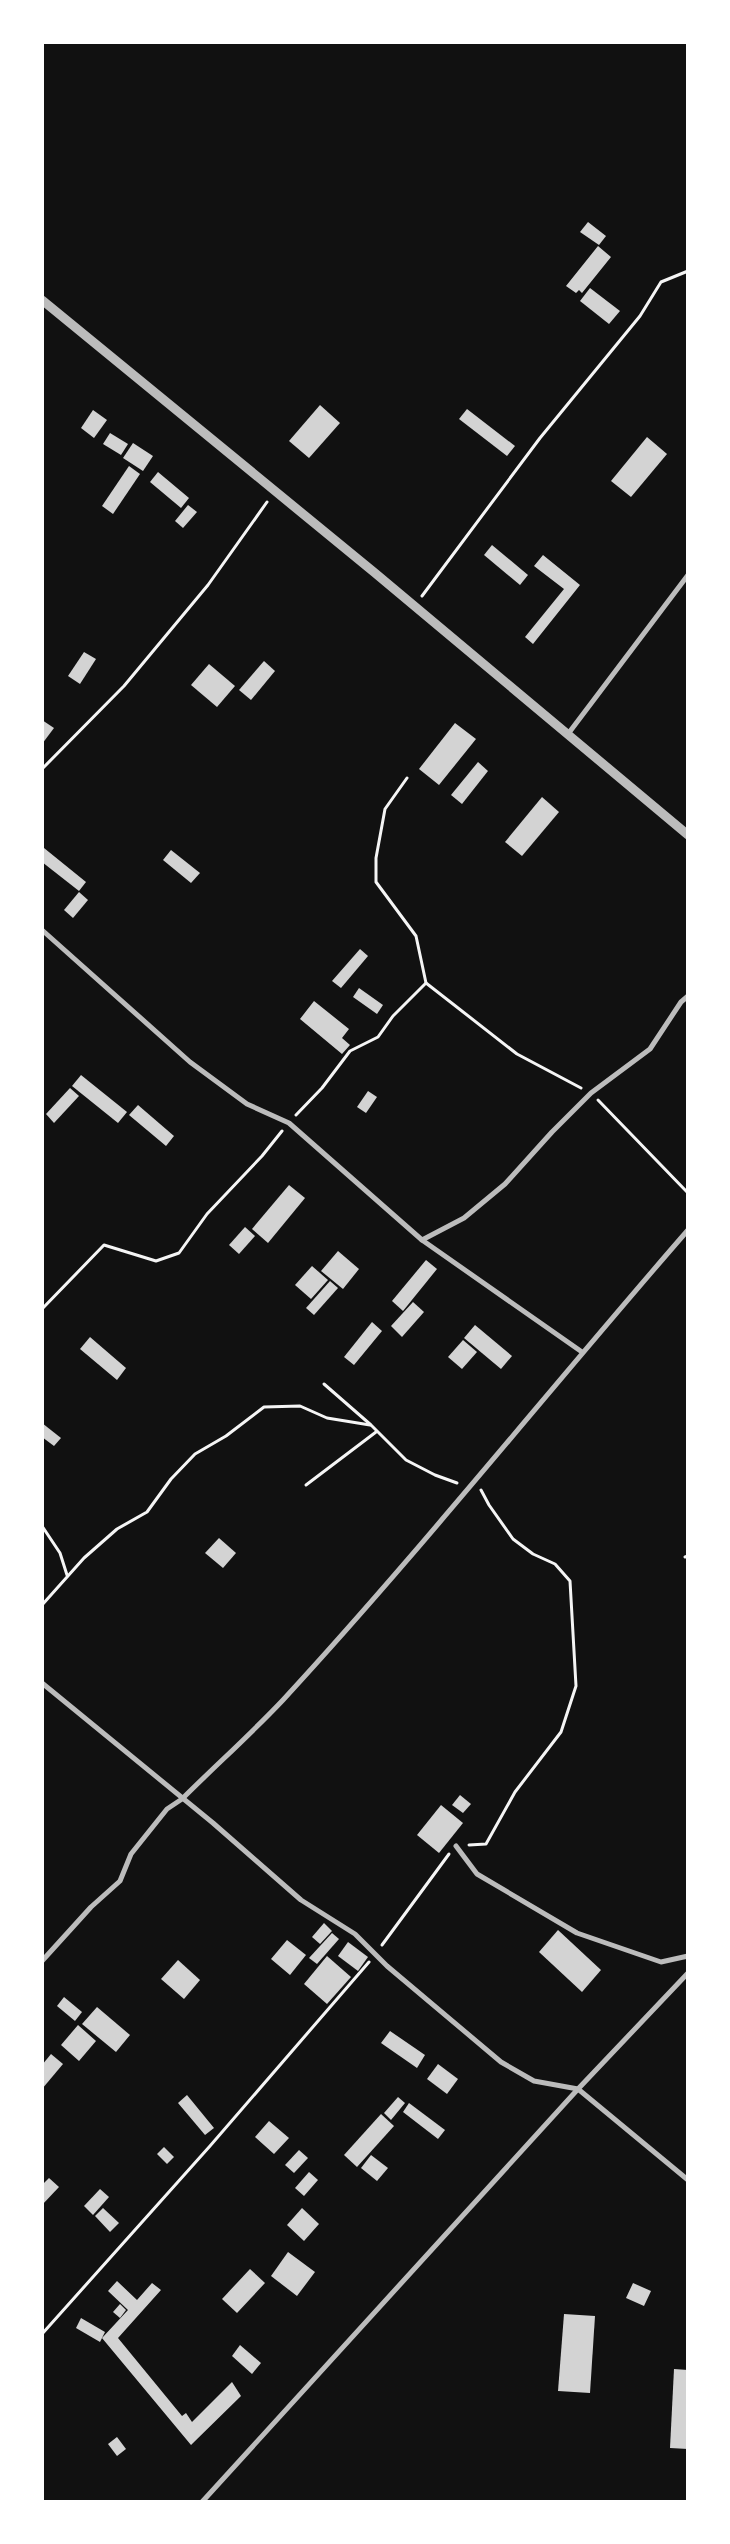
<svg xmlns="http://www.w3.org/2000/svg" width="730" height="2544" font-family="Lato,sans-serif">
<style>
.building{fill:#d3d3d3}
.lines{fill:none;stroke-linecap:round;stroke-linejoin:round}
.path{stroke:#f5f5f5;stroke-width:3}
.minor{stroke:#bcbcbc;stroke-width:5}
.tertiary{stroke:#bcbcbc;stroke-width:9}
</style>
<rect width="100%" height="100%" fill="#111"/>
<g class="building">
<polygon points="588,222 606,236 599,245 580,232"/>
<polygon points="598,246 611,257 582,293 579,290 576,293 566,286"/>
<polygon points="590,288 620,311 609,324 580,301"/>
<polygon points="320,405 340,423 309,458 289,441"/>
<polygon points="467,409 515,446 507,456 459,419"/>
<polygon points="93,410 107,420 94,438 81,428"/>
<polygon points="110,433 128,444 121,455 103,444"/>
<polygon points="647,437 667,454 631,497 611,481"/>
<polygon points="133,443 153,456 143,471 123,458"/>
<polygon points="129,466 140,474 113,514 102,506"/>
<polygon points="158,472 189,498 181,508 150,482"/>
<polygon points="188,505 197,512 183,528 175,521"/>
<polygon points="492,545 528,575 520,585 484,555"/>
<polygon points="543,555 580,585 533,644 525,637 564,589 534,566"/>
<polygon points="84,652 96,659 80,684 68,676"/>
<polygon points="264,661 275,671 251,700 239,690"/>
<polygon points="209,664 235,686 217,707 191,685"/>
<polygon points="42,720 54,728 42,744"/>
<polygon points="455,723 476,739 439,785 419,769"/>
<polygon points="478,762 488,771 462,804 451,795"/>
<polygon points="542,797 559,812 522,856 505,842"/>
<polygon points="44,848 86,882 79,891 42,862"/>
<polygon points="171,850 200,873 191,883 163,860"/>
<polygon points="79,892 88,900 73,918 64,910"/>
<polygon points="360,949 368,956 341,988 332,981"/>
<polygon points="359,988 383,1005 377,1014 353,997"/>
<polygon points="314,1001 349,1029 342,1038 350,1045 342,1054 300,1019"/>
<polygon points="81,1075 127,1112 118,1123 72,1086"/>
<polygon points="70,1088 79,1096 54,1123 46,1114"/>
<polygon points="368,1091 377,1097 366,1113 357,1107"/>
<polygon points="138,1105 174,1136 166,1146 129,1115"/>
<polygon points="289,1185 305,1198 268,1243 252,1229"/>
<polygon points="245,1227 255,1236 239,1254 229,1245"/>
<polygon points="338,1251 359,1269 343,1289 321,1271"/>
<polygon points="426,1260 437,1269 403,1311 392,1301"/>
<polygon points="312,1266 328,1280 311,1299 295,1285"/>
<polygon points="330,1281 338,1288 314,1315 306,1308"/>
<polygon points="413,1302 424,1312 402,1337 391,1326"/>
<polygon points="372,1322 382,1331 354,1365 344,1357"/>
<polygon points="475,1325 512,1356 501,1369 464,1338"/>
<polygon points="90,1337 126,1368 117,1380 80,1349"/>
<polygon points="463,1340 477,1352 462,1369 448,1357"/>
<polygon points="42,1423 61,1438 54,1446 42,1437"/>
<polygon points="219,1538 236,1553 223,1568 205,1553"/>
<polygon points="460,1795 471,1804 463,1813 452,1805"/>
<polygon points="441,1805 463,1823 439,1853 417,1835"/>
<polygon points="324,1923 332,1931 320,1944 312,1937"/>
<polygon points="558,1930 601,1970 582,1992 539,1952"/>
<polygon points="332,1933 339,1939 317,1964 309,1958"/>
<polygon points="287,1940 306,1955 290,1975 271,1959"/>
<polygon points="348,1942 368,1957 358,1971 338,1956"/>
<polygon points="327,1956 351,1977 327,2004 304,1984"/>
<polygon points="178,1960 200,1980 184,1999 161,1979"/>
<polygon points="64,1997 82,2012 75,2021 57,2006"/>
<polygon points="97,2007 130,2035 116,2052 82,2024"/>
<polygon points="78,2025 96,2041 79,2061 61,2045"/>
<polygon points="390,2031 425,2055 417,2068 381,2043"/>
<polygon points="51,2054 63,2064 42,2089 42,2065"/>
<polygon points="438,2064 458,2079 447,2094 427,2079"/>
<polygon points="187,2095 214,2128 205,2135 178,2103"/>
<polygon points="398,2097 405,2103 391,2120 384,2113"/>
<polygon points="409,2103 445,2130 438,2139 403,2112"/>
<polygon points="381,2114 394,2126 357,2167 344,2155"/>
<polygon points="269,2121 289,2138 274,2154 255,2137"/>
<polygon points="164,2147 174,2157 167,2164 157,2154"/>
<polygon points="299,2150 308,2158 294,2173 285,2165"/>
<polygon points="371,2155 388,2168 377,2181 361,2168"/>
<polygon points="309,2172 318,2180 304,2196 295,2188"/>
<polygon points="49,2178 59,2187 42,2205 42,2185"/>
<polygon points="100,2189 109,2197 93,2215 84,2206"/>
<polygon points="103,2208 119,2223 110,2232 95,2216"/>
<polygon points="302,2208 319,2224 304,2241 287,2225"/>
<polygon points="288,2252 315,2272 297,2296 271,2276"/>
<polygon points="250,2269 265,2283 237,2313 222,2299"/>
<polygon points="117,2281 137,2300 152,2283 161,2290 118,2338 182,2416 186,2413 192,2422 232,2382 241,2396 191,2445 102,2338 128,2310 108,2291"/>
<polygon points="633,2283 651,2291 644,2306 626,2298"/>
<polygon points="120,2304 126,2310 120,2318 113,2312"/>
<polygon points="564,2314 595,2316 590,2393 558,2391"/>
<polygon points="81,2318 105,2332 100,2342 76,2328"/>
<polygon points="240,2345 261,2363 252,2374 232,2356"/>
<polygon points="674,2369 688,2370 688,2449 670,2448"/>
<polygon points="117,2437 126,2449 117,2456 108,2444"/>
</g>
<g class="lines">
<g class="path">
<polyline points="422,596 540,438 640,316 661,282 688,271"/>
<polyline points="42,769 124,686 208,585 267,502"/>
<polyline points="407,778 385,809 376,858 376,882 416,936 426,983 517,1054 581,1088"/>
<polyline points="598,1100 688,1193"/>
<polyline points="296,1115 322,1088 350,1051 378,1037 393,1016 426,983"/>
<polyline points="42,1309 104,1245 156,1261 179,1253 207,1214 262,1156 282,1131"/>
<polyline points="324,1384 371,1425 406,1460 435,1475 457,1483"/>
<polyline points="306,1485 376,1432"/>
<polyline points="42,1526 60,1553 67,1575"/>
<polyline points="685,1557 688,1556"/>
<polyline points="42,1605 84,1558 117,1529 147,1512 171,1479 195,1454 226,1436 264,1407 300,1406 327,1418 370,1425"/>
<polyline points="469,1845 486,1844 515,1792 561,1732 576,1686 570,1581 555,1564 533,1554 513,1539 489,1505 481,1490"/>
<polyline points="382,1945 449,1854"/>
<polyline points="42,2334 210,2146 369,1962"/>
</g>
<g class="minor">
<polyline points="568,734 688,575"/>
<polyline points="42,930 190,1062 247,1104 289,1123 422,1240 582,1352"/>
<polyline points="422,1240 464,1218 505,1184 552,1132 591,1093 650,1049 681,1002 688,996"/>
<polyline points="42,1683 213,1823 301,1900 355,1934 387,1966 501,2062 534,2081 578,2089 688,2180"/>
<polyline points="456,1846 477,1874 577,1933 661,1962 688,1956"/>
<path d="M42 1961 91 1907 120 1881 131 1854 167 1809 182 1799C215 1766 251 1734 283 1700 423 1548 552 1386 688 1230"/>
<polyline points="202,2502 578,2089 688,1973"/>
</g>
<polyline class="tertiary" points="42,300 375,573 688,835"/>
</g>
<rect width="730" height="2544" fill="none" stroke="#ffffff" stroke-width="88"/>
</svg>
